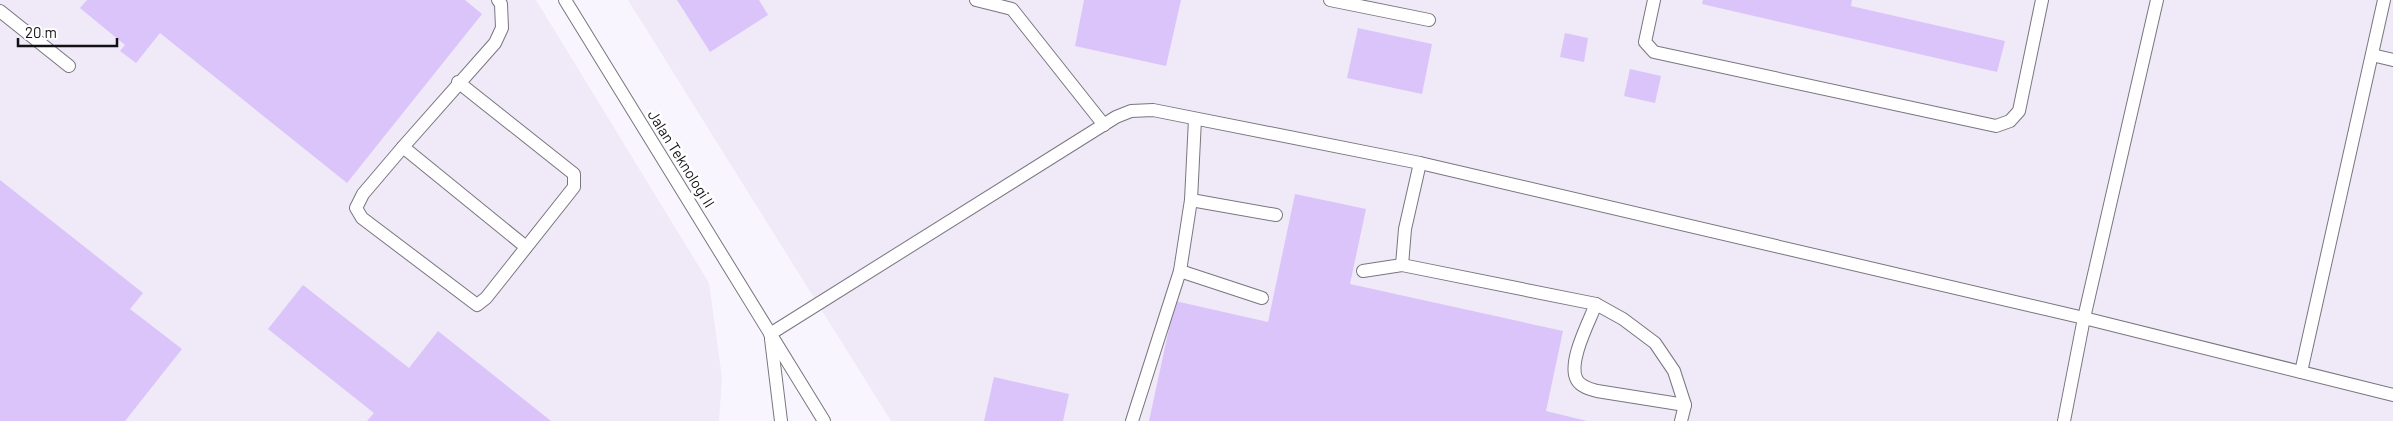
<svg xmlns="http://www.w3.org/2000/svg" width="2393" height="421" font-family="Barlow,sans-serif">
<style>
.built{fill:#efe9f8}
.building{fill:#dbc4fa}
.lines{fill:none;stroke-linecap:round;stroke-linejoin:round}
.lane-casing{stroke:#79767e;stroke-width:14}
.lane{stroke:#fff;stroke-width:12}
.labels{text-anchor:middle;stroke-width:5;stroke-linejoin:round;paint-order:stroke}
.street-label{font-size:15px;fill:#131114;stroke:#fff}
</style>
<rect width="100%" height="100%" fill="#f9f5fe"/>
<g class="built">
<polygon points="0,0 536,0 709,283 722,378 719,421 0,421"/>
<polygon points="628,0 2393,0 2393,421 891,421"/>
</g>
<g class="building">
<polygon points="87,0 465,0 482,14 347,183 160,33 136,63 120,51 125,45 80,8"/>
<polygon points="677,0 759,0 768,15 710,52"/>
<polygon points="1084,0 1181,0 1166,66 1075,46"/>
<polygon points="1703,0 1852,0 1851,6 2005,41 1997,72 1702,4"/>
<polygon points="1358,28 1432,44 1422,94 1347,78"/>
<polygon points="1565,33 1588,38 1584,62 1560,57"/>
<polygon points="1630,69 1661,76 1655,103 1624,96"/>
<polygon points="0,180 143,293 130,309 182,349 125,421 0,421"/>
<polygon points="1295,194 1366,209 1350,284 1563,331 1546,411 1587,421 1149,421 1175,301 1268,322"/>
<polygon points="303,285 409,368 438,331 551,421 367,421 374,413 268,329"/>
<polygon points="994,377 1069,394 1063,421 984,421"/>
</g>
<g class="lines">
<g class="lane-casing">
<g id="lane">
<polyline points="565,0 824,421"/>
<polyline points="976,0 1012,9 1104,125"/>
<polyline points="1330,0 1429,20"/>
<polyline points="1654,0 1645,42 1654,52 1996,126 2010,121 2019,111 2042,0"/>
<polyline points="0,11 69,66"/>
<polyline points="2372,55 2393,60"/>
<polyline points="458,82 574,174 574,187 486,298 477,305 362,218 356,208 363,194 403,147 495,43 502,28 501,4 498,0"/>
<polyline points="403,147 526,247"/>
<polyline points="1191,200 1276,215"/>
<polyline points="1402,265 1405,229 1420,163"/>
<polyline points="1180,271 1262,298"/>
<polyline points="1363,271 1402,265 1596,304 1623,319 1655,343 1674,371 1685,405 1681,421"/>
<path d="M1596 304C1589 322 1567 363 1577 380 1581 387 1590 389 1597 391L1685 405"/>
<polyline points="770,334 1116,117 1131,111 1153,110 1420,163 2084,318 2393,395"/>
<polyline points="771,339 781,421"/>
<polyline points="2301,372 2384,0"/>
<polyline points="1132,421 1180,271 1191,200 1195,119"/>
<polyline points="2064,421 2084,318 2157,0"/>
</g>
</g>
<use href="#lane" class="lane"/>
</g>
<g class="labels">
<g class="street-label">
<text transform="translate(681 159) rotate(58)" y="5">Jalan Teknologi II</text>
</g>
</g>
<path d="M18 38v8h99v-8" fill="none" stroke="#131114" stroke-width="2.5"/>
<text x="25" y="38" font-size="15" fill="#131114" stroke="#ffffff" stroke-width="4" paint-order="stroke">20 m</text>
</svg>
